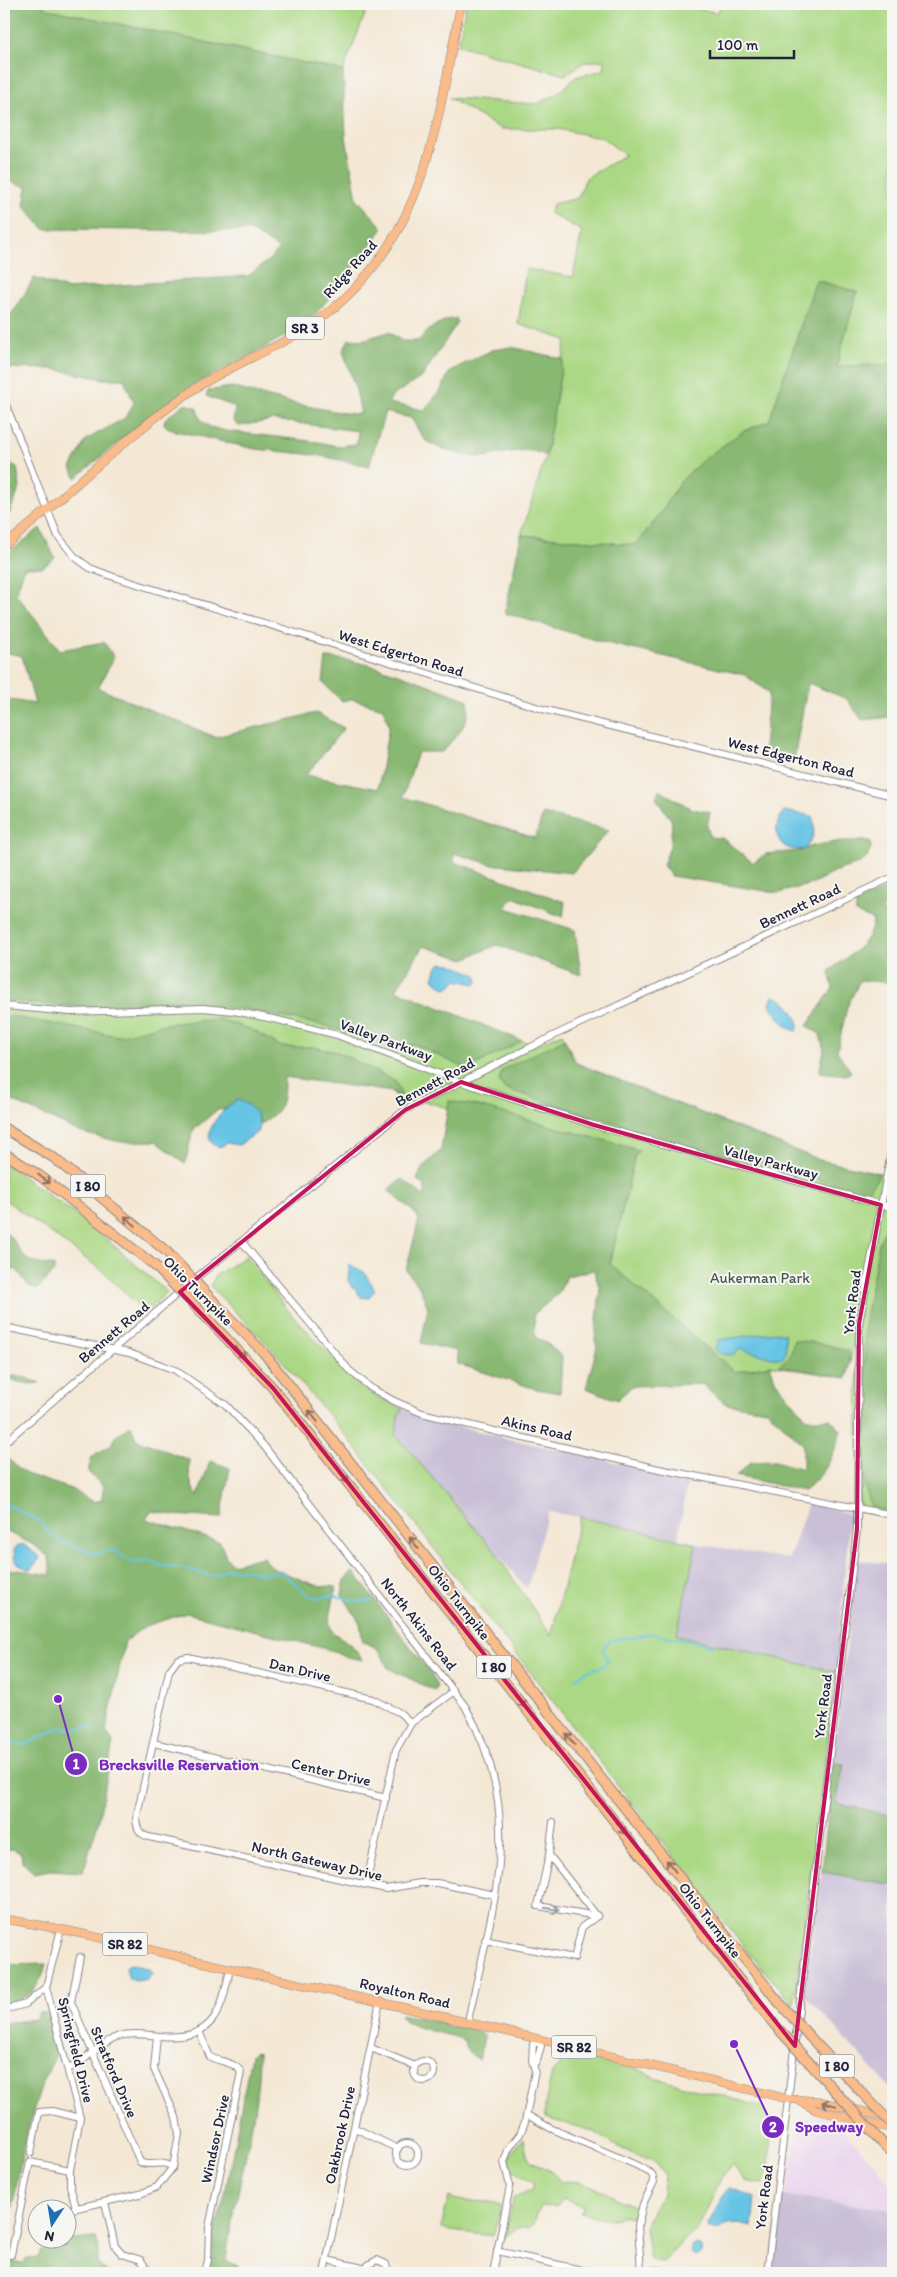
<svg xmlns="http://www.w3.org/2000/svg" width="897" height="2277" font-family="Itim,sans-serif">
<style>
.built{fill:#e9d2ed}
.industrial{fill:#c9bfd7}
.green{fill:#abd884;stroke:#667d60}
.forest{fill:#88b872;stroke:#556d56}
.water{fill:#66c4e5;stroke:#447390}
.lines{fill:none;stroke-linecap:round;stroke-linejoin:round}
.stream{stroke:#66c4e5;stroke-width:2}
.minor-casing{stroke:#8b8588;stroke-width:8}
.major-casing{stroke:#8b8588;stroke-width:9}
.highway-casing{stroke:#8b8588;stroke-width:11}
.minor{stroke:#fff;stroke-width:6}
.major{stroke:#f9bc8a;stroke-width:8}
.highway{stroke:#f9bc8a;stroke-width:9}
.highway-bridge-casing{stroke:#8b8588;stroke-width:11;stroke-linecap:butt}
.highway-bridge{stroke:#f9bc8a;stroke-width:9}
.oneway{stroke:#8e6f62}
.oneway2{stroke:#9c9ca7}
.marked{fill:none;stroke:#c2185b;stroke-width:4;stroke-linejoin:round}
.labels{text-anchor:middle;stroke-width:4;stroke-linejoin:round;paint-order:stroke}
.shield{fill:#f6f6f2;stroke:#626272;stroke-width:1}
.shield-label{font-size:14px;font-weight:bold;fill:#22223b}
.street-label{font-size:15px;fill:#22223b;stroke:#f6f6f2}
.park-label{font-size:15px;fill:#4b5951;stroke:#f6f6f2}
.leader{fill:none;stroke:#7b2cbf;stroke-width:2}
.callout-dot{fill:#7b2cbf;stroke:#f6f6f2;stroke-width:2}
.mark-label{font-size:15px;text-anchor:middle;font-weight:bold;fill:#fff}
.callout-label{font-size:16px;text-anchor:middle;font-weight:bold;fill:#7b2cbf;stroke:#f6f6f2;stroke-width:4;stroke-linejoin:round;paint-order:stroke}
</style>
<rect width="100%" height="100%" fill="#f6f6f2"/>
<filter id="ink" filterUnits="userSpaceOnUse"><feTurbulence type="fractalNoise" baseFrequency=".02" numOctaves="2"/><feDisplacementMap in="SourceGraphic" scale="10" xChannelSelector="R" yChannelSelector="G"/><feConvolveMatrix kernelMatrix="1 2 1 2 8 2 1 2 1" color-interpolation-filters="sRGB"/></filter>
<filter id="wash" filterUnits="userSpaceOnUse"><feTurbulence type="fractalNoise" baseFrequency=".0096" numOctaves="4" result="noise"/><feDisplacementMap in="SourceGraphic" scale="20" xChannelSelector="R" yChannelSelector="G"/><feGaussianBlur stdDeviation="1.12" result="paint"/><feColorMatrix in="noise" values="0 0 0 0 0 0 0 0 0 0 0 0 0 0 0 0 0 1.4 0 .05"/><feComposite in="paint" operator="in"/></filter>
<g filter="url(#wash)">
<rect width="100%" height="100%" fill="#f4e8d5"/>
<polygon class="built" points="816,2115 835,2120 883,2174 893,2188 893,2210 786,2196 799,2120"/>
<g class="industrial">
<polygon points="403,1409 441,1422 505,1438 688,1478 678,1539 580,1517 548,1512 527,1589 396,1435 398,1416"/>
<polygon points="808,1503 850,1514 836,1672 676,1635 696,1544 789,1559"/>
<polygon points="857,1560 893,1564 893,1816 836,1803 844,1764 833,1763"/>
<polygon points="822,1872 893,1885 893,2091 804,1994"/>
<polygon points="780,2195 893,2210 893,2273 770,2273"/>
</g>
<g class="green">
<polygon points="45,4 369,4 343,71 42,8"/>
<polygon points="466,4 678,4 717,13 722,4 893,4 893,364 836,367 857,292 816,281 769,421 742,432 680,482 660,514 636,545 521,535 546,456 566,340 518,324 526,269 573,277 582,231 550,213 553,204 578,198 586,178 625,155 603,138 558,129 501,129 449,98 537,104 557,94 576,77 604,70 605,60 584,62 565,75 458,45"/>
<polygon points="4,778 270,940 535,1046 562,1033 576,1063 819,1160 893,1176 893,1517 859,1510 857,1328 847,1378 770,1365 735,1372 607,1345 610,1264 633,1163 421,1100 402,1109 393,1092 320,1072 4,1068"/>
<polygon points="4,1163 90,1225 167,1292 145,1313 104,1272 4,1199"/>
<polygon points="246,1256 290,1313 333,1358 372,1394 403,1409 398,1416 396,1435 496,1553 551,1636 580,1517 696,1544 677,1635 836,1672 794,2005 751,1956 349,1439 271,1348 210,1286 216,1275"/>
<path d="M568 2055H575L638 2069 661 2080 760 2106C762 2109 765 2113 767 2116 773 2130 771 2172 763 2184L745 2181 733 2165 723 2174 697 2231 686 2237 664 2262 650 2260 645 2228 652 2210 663 2194 665 2175 650 2158 644 2159 612 2144 593 2131 545 2118V2105L552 2073Z"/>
<path d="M524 2139C528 2165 528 2158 549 2170 553 2173 557 2178 561 2182 588 2177 607 2196 632 2205L635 2209 632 2217C622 2215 617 2219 608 2219 598 2220 589 2215 580 2212L584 2206 563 2199 557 2207 543 2206C534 2214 537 2221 529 2228H516L504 2238 514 2197 532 2190 534 2184 510 2168C508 2155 514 2147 524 2139Z"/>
<path d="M449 2197C465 2205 484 2198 501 2205L493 2236 451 2231 441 2227Z"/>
</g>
<g class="forest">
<polygon points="4,4 45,4 43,8 343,71 346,137 357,199 383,228 344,282 307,323 257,352 193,385 139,425 76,478 71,468 86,440 125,418 134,403 124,379 103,379 53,369 4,368 4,322 17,307 34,278 67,289 248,276 270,259 279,249 251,231 44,229 24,206 27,187 6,180 4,181"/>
<polygon points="816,280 857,292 836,367 893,364 893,717 862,720 847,699 808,683 793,764 763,759 769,693 745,675 598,641 505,613 521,535 636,545 660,514 680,482 703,460 742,432 769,421"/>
<path d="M456 318 457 323 422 377 392 396 388 403 424 410 441 390 450 371 492 350 511 347 563 359 546 456C525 444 504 455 482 457 469 458 431 448 423 438 419 432 415 424 411 418L385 412 369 466 316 455 255 449 171 430 164 424 165 419 184 404 196 407 201 420 210 427 226 431 318 442 337 446 357 444 358 431 274 420 239 426 233 421 235 407 206 396 208 391 231 387 296 404 344 413 361 414 356 390 343 351 349 339 362 340 389 332 402 341H418C430 328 438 321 456 318Z"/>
<polygon points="4,460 17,467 20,487 4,527"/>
<path d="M40 528 55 558 43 567H25L16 594 60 650 104 642 114 657 98 688 215 737 316 713 344 728 306 775 378 789 389 726 383 708 352 699 342 701 323 683 326 658C371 660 425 684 468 700 472 722 456 736 442 752H418L403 797 535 838 543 814 609 830 572 873 490 864 454 853V862L565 902 563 917 513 897 506 908 575 930 581 975 497 945 464 959 423 946 396 990 522 1041 467 1069 414 1044 399 1049 326 1026 249 1010 172 1001 96 1007 35 1004 4 1000V699L35 704 22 656 4 652V557Z"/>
<polygon points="659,790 692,809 710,812 707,826 710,837 722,838 753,863 766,854 799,851 813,846 840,841 870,841 871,848 867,858 856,865 841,869 811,884 779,893 671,876 663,865 670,847 672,821 656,798"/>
<path d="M890 887 882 912 893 915V983L860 980 847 1007 837 1051 851 1072 846 1075 819 1072 824 1051 820 1034 807 1026 833 988 829 971C846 958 872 943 873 920L856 913V903Z"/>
<path d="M4 1015 119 1036 164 1024 219 1019 250 1029 282 1047H313L338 1052 396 1082 402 1097 393 1092 284 1077C284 1103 283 1110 260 1124L257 1115 232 1103 224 1110 218 1109 193 1130 185 1164 156 1141 121 1142 82 1133 4 1097Z"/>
<path d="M564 1039 576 1063 819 1160 879 1173 877 1180 865 1193C845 1190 822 1186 808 1172L799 1173 741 1158 720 1155 505 1089 499 1081 502 1070Z"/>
<path d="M449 1101 478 1106 639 1150 635 1155 610 1264 735 1372 770 1365 776 1382 807 1419H830L841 1430C832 1459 828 1471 804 1491L736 1476 751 1462 775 1461 803 1469V1444L767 1410 726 1404 702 1384 632 1386 617 1400 586 1388 597 1347 595 1340 600 1290 594 1270 567 1276 558 1294 534 1314 535 1337 548 1344 562 1357 560 1393 536 1389 458 1364 457 1351 421 1343 428 1308 419 1286 406 1270 419 1220 416 1214 388 1190 402 1179 425 1197V1185L417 1180 422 1168 441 1150Z"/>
<polygon points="886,1227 893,1228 893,1512 871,1507 864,1482 865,1320 879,1243"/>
<path d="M4 1232C16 1238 18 1254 30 1261 36 1265 47 1264 54 1266V1272L38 1289 29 1286 17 1270 4 1268Z"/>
<polygon points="794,1340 825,1344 848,1351 850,1361 847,1378 778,1366 790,1356"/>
<polygon points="20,1376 40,1383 29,1384 4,1379 4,1377"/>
<path d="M131 1425 136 1439 189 1460C189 1473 189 1486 198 1496L210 1461 230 1468 221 1518 174 1515 152 1511 146 1519 220 1542 226 1557 232 1564 263 1557 274 1569 315 1585 336 1587 329 1623 332 1632C345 1640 355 1646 362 1660L347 1657 334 1651 187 1613 145 1626 125 1641 106 1731 113 1742 99 1819 83 1872 50 1870 34 1873 22 1862 21 1853 13 1849 4 1850V1575L11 1569 51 1575 49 1557 34 1545 7 1532 4 1533V1463L8 1459 26 1474 71 1489 93 1502 102 1500 103 1486 88 1472 92 1456 110 1446 115 1437Z"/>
<path d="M354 1572 433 1677 437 1687 435 1691 388 1668 381 1653 375 1647 363 1642 360 1623 342 1594C344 1585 344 1576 354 1572Z"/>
<polygon points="833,1763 844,1764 836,1803 893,1816 893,1885 822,1872"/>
<path d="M46 1964C40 1987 28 2002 4 2005V1965Z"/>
<path d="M39 2012 53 2015 51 2040 60 2048C23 2111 18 2187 4 2257V2210C7 2205 8 2194 4 2188V2023L36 2019Z"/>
<path d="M401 2014 445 2023 447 2026C459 2028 475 2026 484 2037L479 2060 466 2050 464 2040C445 2032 413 2031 400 2016Z"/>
<path d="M254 2052 259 2053C259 2123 234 2192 226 2261L238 2266 237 2273H209L214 2235 225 2194 251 2055Z"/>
<path d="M96 2238 99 2248 97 2264 109 2273H4V2260L23 2264 27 2258 38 2257C45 2239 79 2240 96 2238Z"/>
</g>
<g class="water">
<path d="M784 811 812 816C817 829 813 840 804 850 800 849 794 850 791 849 773 844 774 823 784 811Z"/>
<polygon points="441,963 451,964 477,975 478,982 475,984 456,980 450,987 445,988 433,979 436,969"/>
<path d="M773 996C786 999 794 1011 799 1024L797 1031C787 1030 774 1013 770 1004Z"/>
<path d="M237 1100C253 1105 260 1115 259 1131L239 1145 227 1143 220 1147C193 1140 224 1107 237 1100Z"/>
<polygon points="349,1264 364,1272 375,1290 369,1297 362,1298 348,1281"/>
<path d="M776 1332 785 1334 786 1352 783 1358H772L740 1349 734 1355C727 1355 720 1355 715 1350L718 1340Z"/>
<polygon points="23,1544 40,1557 38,1561 31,1569 27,1569 15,1561 14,1550 17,1546"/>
<polygon points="132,1964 149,1969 152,1974 148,1979 136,1981 129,1979 126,1968 128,1965"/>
<path d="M729 2188 755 2197 752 2227C740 2225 731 2219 720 2229H709L708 2225 722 2197Z"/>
<circle cx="696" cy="2250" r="5.5"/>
</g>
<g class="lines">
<g class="stream">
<polyline points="4,1503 41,1522 49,1533 58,1540 96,1554 110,1550 117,1552 132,1563 149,1560 160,1565 191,1570 212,1576 218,1575 226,1569 249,1570 265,1574 276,1572 283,1573 309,1596 319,1598 332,1595 356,1601 372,1601"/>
<polyline points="575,1679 584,1672 603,1666 608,1661 603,1649 609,1641 620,1638 634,1638 649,1633 714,1646"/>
<polyline points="4,1736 9,1737 14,1744 25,1745 61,1727 75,1730 87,1726 93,1729"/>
</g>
</g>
</g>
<g filter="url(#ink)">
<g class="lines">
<g class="minor-casing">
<g id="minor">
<polyline points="4,400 58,536 75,557 90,568 111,576 546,710 893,796"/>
<polyline points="4,1006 71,1012 203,1008 234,1011 278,1020 337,1035 461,1082 594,1125 893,1208"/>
<polyline points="242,1242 349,1370 371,1388 394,1401 422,1413 506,1434 659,1469 893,1515"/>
<path d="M4 1327 129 1353 175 1370 226 1405 264 1446 465 1706C528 1816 492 1907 468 2021"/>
<polyline points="4,1443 197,1277 405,1110 557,1034 893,877"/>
<path d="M411 1723 400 1713 373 1699 188 1657 178 1659 169 1671 136 1819C137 1829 139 1834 149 1837L386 1889 420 1883H437L495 1895"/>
<polyline points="154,1743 386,1798"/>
<polyline points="553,1822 549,1855 538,1906 597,1916"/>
<polyline points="549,1855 597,1916"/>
<polyline points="366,1885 396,1750 411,1723 454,1691"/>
<polyline points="61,1929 46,1987 80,2118 70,2170 70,2186 76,2207"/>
<polyline points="485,1940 574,1958 582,1927 597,1916"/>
<path d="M80 1957 71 2002 140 2162C150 2168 160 2159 173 2167"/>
<polyline points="4,2010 26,2004 46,1987"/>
<path d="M199 2031 210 2057C220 2062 235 2062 241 2072L209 2227 208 2260 205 2273"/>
<polyline points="371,2048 415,2066"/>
<circle cx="424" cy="2071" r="10"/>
<path d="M68 2069C87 2061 100 2042 119 2036 133 2032 148 2035 161 2036 214 2041 221 2012 230 1969"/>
<polyline points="527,2115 550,2128 636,2165 652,2174 654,2182 643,2204 638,2225 641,2273"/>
<polyline points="355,2128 398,2149"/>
<circle cx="407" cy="2154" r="11"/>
<polyline points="31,2153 39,2112 52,2111 80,2118"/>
<polyline points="105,2202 115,2246 122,2254 141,2260 149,2273"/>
<polyline points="68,2210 140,2194 157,2187 173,2167 179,2134 176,2117 154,2069 157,2036"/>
<polyline points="64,2240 65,2240"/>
<polyline points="497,2251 595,2273"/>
<polyline points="11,2255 30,2162 70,2170"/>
<polyline points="327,2260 367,2269"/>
<polyline points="324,2273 380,2001"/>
<polyline points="367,2273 368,2265 377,2260 386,2264 388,2273"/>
<polyline points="493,2273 510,2186 504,2162 508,2150 520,2134 525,2122 535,2071 532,2060 533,2044 538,2042 541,2046 537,2061 534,2063"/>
<polyline points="639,2273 656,2270 681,2273"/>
<polyline points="767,2273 857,1529 859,1324 893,1142"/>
</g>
</g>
<g class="major-casing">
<g id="major">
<path d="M4 546C68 495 125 436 193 390 234 362 284 347 324 316 428 236 436 123 461 4"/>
<path d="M4 1919C82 1931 159 1953 237 1970 421 2011 605 2054 788 2099L818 2101 886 2117"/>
<polyline points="800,2101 816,2110 893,2129"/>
</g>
</g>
<g class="highway-casing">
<g id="highway">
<polyline points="4,1128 54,1158 167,1252"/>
<polyline points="4,1153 40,1176 154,1265"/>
<polyline points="217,1305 263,1352 777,2000"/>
<polyline points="206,1317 273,1388 774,2024"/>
<polyline points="810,2037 865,2096"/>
<polyline points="806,2059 834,2090"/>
<polyline points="885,2146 893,2153"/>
</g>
</g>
<use href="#minor" class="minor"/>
<use href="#major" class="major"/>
<use href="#highway" class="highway"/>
<g class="highway-bridge-casing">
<g id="highway-bridge">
<polyline points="167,1252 217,1305"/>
<polyline points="154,1265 206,1317"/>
<polyline points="777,2000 810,2037"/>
<polyline points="774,2024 806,2059"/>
<polyline points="834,2090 885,2146"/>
<polyline points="865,2096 893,2125"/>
</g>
</g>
<use href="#highway-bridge" class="highway-bridge"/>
</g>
<defs><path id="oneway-shaft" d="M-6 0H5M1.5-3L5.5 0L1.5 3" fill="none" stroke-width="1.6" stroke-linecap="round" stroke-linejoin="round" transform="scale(1.25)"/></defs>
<g class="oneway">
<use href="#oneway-shaft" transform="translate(44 1179) rotate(37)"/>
<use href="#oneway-shaft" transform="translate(130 1221) rotate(-140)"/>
<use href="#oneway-shaft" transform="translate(240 1352) rotate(46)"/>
<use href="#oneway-shaft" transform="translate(313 1416) rotate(-128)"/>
<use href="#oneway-shaft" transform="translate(344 1477) rotate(52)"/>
<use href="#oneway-shaft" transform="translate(414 1543) rotate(-128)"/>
<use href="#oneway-shaft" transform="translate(520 1701) rotate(52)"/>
<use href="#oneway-shaft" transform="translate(570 1739) rotate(-128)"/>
<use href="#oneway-shaft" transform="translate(621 1828) rotate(52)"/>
<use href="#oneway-shaft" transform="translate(671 1866) rotate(-128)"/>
<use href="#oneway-shaft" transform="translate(829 2104) rotate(-167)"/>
</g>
<use class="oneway2" href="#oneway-shaft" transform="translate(552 1909) rotate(9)"/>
</g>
<path class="marked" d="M461 1082 594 1125 881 1205 859 1324 857 1529 795 2046 273 1388 180 1292 405 1110Z"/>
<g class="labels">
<g class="shield">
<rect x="286" y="316.5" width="38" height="23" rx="4"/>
<rect x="70.5" y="1174.5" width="35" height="23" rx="4"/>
<rect x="476.5" y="1655.5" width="35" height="23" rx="4"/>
<rect x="102.5" y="1932.5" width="45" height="23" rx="4"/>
<rect x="551.5" y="2035.5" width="45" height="23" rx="4"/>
<rect x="819.5" y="2054.5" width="35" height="23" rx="4"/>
</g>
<g class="shield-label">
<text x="305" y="333">SR 3</text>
<text x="88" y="1191">I 80</text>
<text x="494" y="1672">I 80</text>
<text x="125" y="1949">SR 82</text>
<text x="574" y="2052">SR 82</text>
<text x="837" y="2071">I 80</text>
</g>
<g class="street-label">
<text transform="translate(350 269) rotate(-48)" y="5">Ridge Road</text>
<text transform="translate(401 653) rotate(17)" y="5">West Edgerton Road</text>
<text transform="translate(791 757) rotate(14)" y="5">West Edgerton Road</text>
<text transform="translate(800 906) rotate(-25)" y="5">Bennett Road</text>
<text transform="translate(386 1040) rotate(20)" y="5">Valley Parkway</text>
<text transform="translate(435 1082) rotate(-28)" y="5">Bennett Road</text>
<text transform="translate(771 1162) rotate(15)" y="5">Valley Parkway</text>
<text transform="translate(198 1291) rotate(45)" y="5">Ohio Turnpike</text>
<text transform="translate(852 1302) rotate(-83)" y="5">York Road</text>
<text transform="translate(114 1332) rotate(-40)" y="5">Bennett Road</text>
<text transform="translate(537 1428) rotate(13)" y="5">Akins Road</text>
<text transform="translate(459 1602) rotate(52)" y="5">Ohio Turnpike</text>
<text transform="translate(419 1624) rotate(52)" y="5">North Akins Road</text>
<text transform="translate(300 1670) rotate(13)" y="5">Dan Drive</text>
<text transform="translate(823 1706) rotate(-83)" y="5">York Road</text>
<text transform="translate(331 1772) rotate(13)" y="5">Center Drive</text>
<text transform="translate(317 1861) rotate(13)" y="5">North Gateway Drive</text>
<text transform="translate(710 1920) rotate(52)" y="5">Ohio Turnpike</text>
<text transform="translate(405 1993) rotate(13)" y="5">Royalton Road</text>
<text transform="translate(76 2050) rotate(76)" y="5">Springfield Drive</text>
<text transform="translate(114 2072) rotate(67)" y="5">Stratford Drive</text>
<text transform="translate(340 2135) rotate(-78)" y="5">Oakbrook Drive</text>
<text transform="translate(215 2139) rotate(-78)" y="5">Windsor Drive</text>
<text transform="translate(764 2197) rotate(-83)" y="5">York Road</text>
</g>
<g class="park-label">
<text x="760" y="1283">Aukerman Park</text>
</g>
</g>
<path class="leader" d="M58 1699L76 1764M734 2044L773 2127"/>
<g class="callout-dot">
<circle cx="58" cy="1699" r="5"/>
<circle cx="734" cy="2044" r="5"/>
<circle cx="76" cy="1764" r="12"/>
<circle cx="773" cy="2127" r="12"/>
</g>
<g class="mark-label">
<text x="76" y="1769">1</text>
<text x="773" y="2132">2</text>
</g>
<g class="callout-label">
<text x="179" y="1770">Brecksville Reservation</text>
<text x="829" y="2132">Speedway</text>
</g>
<rect width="897" height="2277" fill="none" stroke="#f6f6f2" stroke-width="20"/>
<g transform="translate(52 2224) rotate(192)"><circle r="24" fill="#f6f6f2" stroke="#a1a1a9"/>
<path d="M0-4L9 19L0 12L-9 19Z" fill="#1f6fb2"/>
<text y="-8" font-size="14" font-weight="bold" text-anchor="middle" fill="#22223b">N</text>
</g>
<path d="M710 50v8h84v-8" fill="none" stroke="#22223b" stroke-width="2.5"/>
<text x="717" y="50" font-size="15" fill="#22223b" stroke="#f6f6f2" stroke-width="4" paint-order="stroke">100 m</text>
</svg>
